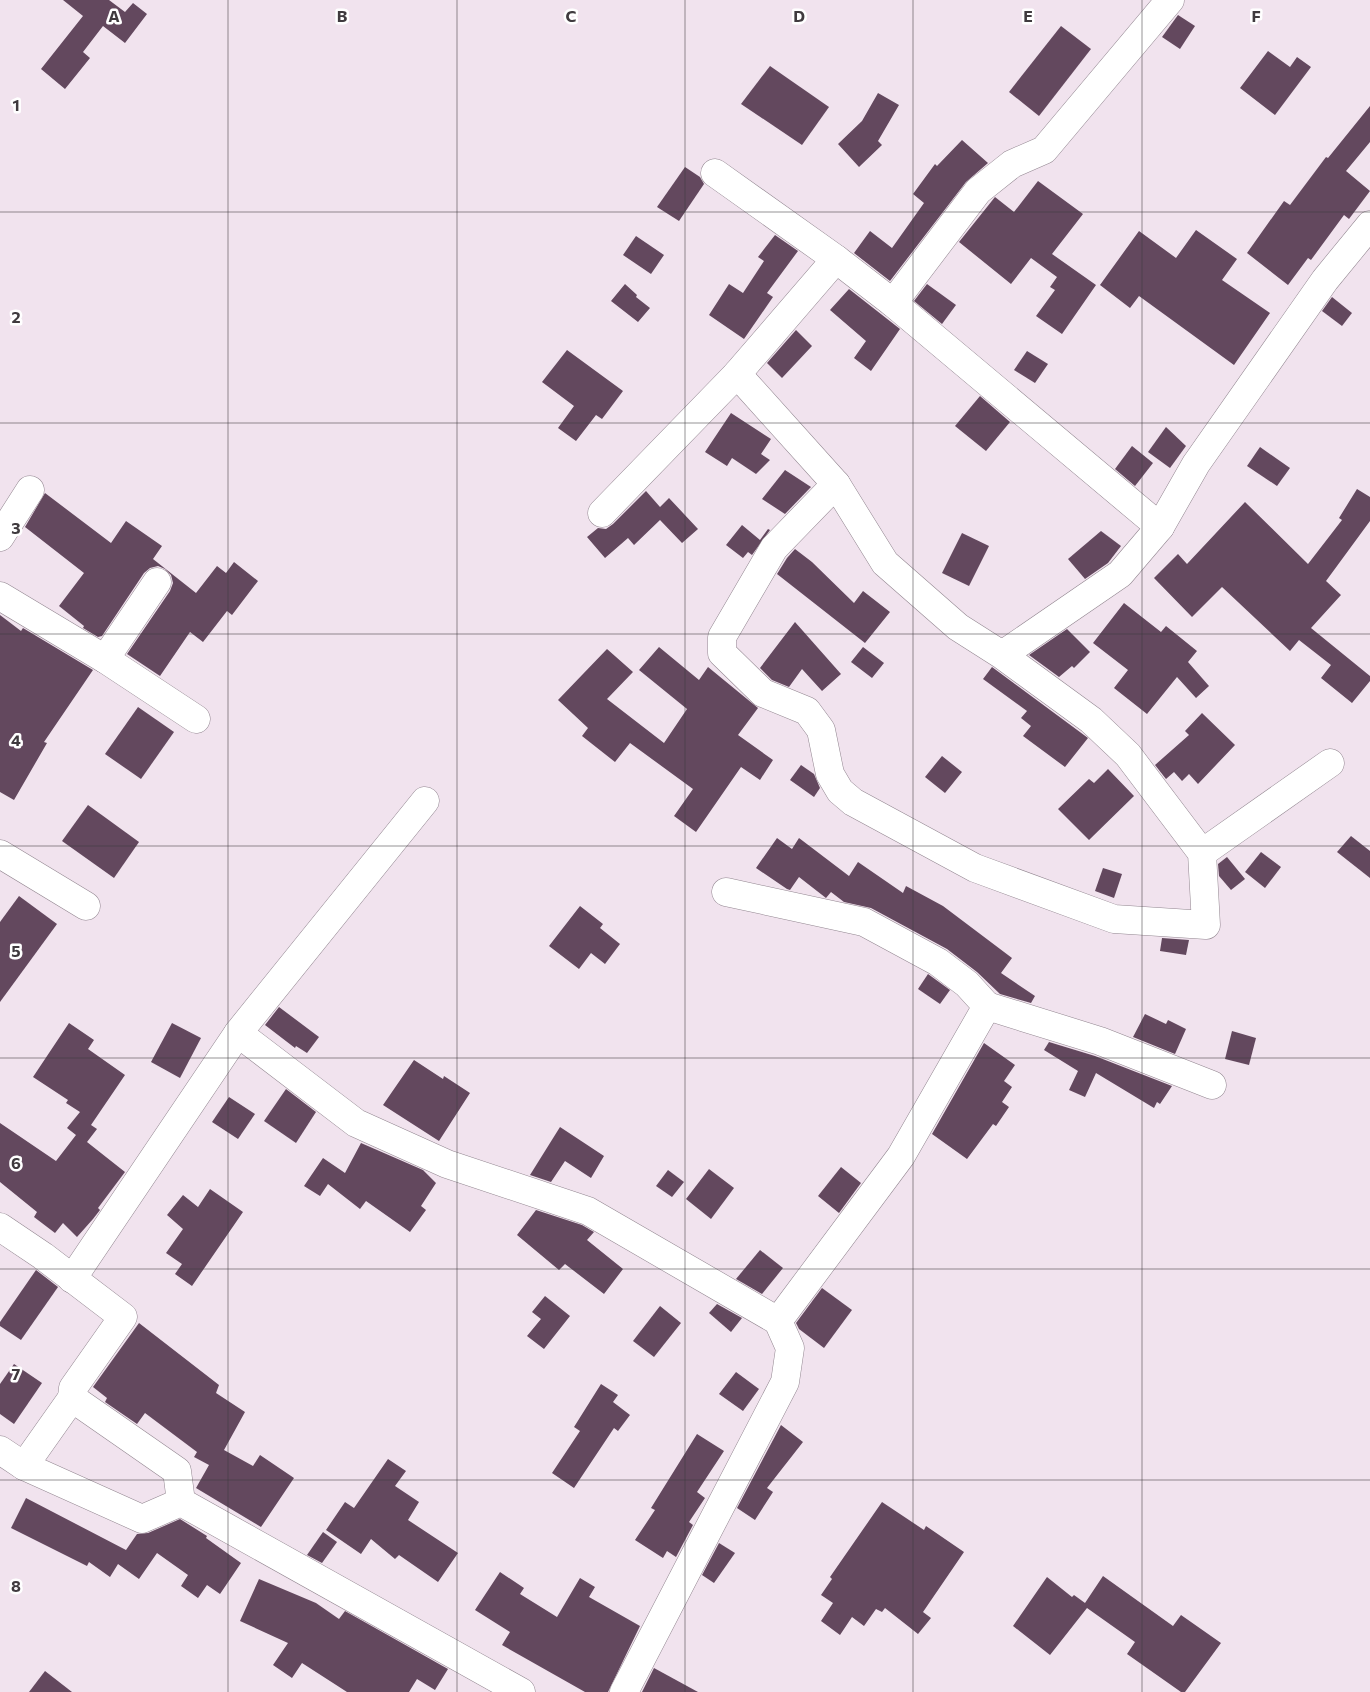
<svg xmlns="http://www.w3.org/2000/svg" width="1370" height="1692" font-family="Commissioner,sans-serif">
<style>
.building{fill:#63485e}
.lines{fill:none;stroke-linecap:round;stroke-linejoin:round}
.minor-casing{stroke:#928690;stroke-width:29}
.minor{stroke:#fff;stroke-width:28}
.grid{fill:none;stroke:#3f3a3e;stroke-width:1;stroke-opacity:0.55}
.grid-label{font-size:16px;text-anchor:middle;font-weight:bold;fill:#3f3a3e;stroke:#fff;stroke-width:5;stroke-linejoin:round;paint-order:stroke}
</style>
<rect width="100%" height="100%" fill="#f1e3ee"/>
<g class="building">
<polygon points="63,0 109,0 125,12 133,3 147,14 125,43 103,26 83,52 90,58 65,89 41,69 83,16"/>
<polygon points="1178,15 1195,26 1180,49 1162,37"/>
<polygon points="1061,26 1091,49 1039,116 1009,92"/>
<polygon points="1268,51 1290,67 1297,57 1311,67 1275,115 1240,88"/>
<polygon points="770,66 829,107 802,145 741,104"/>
<polygon points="878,93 899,105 878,141 882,145 859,167 838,144 862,121"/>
<polygon points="1370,106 1370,142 1346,171 1370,191 1349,219 1344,215 1311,260 1308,258 1288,285 1247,253 1284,201 1290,205 1326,157 1328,158"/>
<polygon points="962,140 988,163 966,182 890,281 854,253 870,231 892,248 924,203 913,194 935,164 937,166"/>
<polygon points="685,167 700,177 704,184 679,221 657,207"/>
<polygon points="1038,181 1083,214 1052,254 1096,285 1062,334 1036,316 1055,290 1050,287 1057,277 1031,258 1011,284 959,242 995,197 1014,212"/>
<polygon points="1196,230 1237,259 1222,280 1270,313 1234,365 1139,296 1130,308 1100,285 1139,231 1176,258"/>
<polygon points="775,235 798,251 767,293 773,297 744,339 709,315 729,284 743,293 764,261 758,257"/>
<polygon points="636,236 664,255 651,274 623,255"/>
<polygon points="625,284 637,295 636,297 650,308 638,322 611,301"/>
<polygon points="927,284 956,305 942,324 914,301"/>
<polygon points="849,289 900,329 871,371 854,358 866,341 830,310"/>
<polygon points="1332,297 1352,313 1342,326 1322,311"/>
<polygon points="796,330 812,346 782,378 767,363"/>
<polygon points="567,350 623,391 602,419 596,415 576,441 558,428 574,406 542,382"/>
<polygon points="1027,351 1048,364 1035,383 1014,370"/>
<polygon points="980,396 1010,422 986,451 955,426"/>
<polygon points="731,413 771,439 761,454 770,460 756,474 732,458 727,466 705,452"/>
<polygon points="1166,427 1186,446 1170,468 1148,452"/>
<polygon points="1132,446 1153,463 1135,486 1115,469"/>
<polygon points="1260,447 1290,468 1277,486 1247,466"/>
<polygon points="785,470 811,487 785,514 762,499"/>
<polygon points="1357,489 1370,497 1370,521 1326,581 1341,595 1311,628 1370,676 1370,681 1352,703 1321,678 1331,665 1299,640 1290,651 1222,587 1192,617 1154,578 1178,554 1187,564 1245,502 1308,564 1342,520 1339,518"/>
<polygon points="646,491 660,507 669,498 698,529 682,543 660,520 634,545 628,538 605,558 587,537 598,528 606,529 613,524"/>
<polygon points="45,493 111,543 126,521 162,546 153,559 196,593 217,566 226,573 234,562 258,581 232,615 227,611 203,642 190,632 160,676 127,654 170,591 173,583 171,575 165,569 158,566 150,568 144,573 102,636 98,637 83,628 84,626 59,606 84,573 25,527"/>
<polygon points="742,525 760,540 768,529 770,530 752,555 748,552 743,558 726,545"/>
<polygon points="1101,531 1121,546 1108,563 1085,579 1068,559"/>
<polygon points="962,533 989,546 969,586 942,573"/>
<polygon points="795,549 812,562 854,603 863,591 890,612 865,643 777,574 787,558"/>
<polygon points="1124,603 1161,632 1166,626 1197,651 1188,662 1209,686 1196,698 1177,677 1147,714 1114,688 1128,670 1093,643"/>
<polygon points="0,615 21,631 23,628 93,670 44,742 47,743 14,800 0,792"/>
<polygon points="795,622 841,674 822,691 802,669 789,687 772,680 760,668"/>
<polygon points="1067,629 1090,652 1074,668 1072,666 1059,677 1029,655"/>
<polygon points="659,647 699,680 708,667 758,708 738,735 773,760 760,780 741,767 696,832 674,816 693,789 630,743 615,762 582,736 588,728 558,700 607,649 633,672 607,699 664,743 687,709 639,670"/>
<polygon points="863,647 884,663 872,678 851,662"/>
<polygon points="992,667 1088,738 1065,767 1023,736 1031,726 1021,718 1027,711 983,679"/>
<polygon points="138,707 174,732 141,779 105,754"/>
<polygon points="1202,713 1235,745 1198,784 1189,774 1182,781 1174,772 1166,779 1155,765 1189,735 1185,731"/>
<polygon points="942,756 962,772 945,793 925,777"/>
<polygon points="801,765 814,774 820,788 814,797 790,780"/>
<polygon points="1108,769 1134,796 1089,840 1058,809 1089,779 1094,783"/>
<polygon points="88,805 139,842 114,878 62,841"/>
<polygon points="1351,836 1370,851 1370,878 1337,852"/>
<polygon points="777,838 792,849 799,838 849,876 858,862 903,893 906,886 943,906 1012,958 1001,973 1035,996 1031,1003 1000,994 977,972 947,949 871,908 844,902 831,892 826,898 799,877 790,890 787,889 756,868"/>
<polygon points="1261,852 1281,867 1265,888 1245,872"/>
<polygon points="1227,857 1245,879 1231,890 1219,876 1218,864"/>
<polygon points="1103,868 1122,874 1114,898 1095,891"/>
<polygon points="19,896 57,924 0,1002 0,922"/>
<polygon points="580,906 603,924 600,928 620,944 605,964 591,953 579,969 549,946"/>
<polygon points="1162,938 1189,940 1186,955 1160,951"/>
<polygon points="928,974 950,990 940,1004 918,989"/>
<polygon points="279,1007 319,1037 307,1053 296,1046 295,1048 265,1025"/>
<polygon points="1145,1014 1166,1024 1168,1020 1186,1029 1175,1054 1133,1037"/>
<polygon points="69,1023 94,1040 88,1049 125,1075 91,1125 97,1129 87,1142 125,1172 98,1208 100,1210 93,1219 77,1237 63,1223 55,1233 34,1217 37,1212 0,1182 0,1123 56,1161 76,1135 67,1128 80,1112 66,1103 68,1100 33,1077"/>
<polygon points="172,1023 201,1038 180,1078 151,1062"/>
<polygon points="1232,1031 1256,1038 1249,1065 1225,1059"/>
<polygon points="1049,1042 1095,1056 1172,1086 1160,1104 1157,1102 1154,1108 1096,1073 1085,1097 1069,1090 1078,1071 1044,1050"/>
<polygon points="984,1043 1015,1065 1004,1081 1012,1087 1002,1102 1009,1107 996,1126 993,1124 967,1159 932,1134"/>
<polygon points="414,1060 443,1079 444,1076 470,1093 439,1141 383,1105"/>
<polygon points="286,1089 316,1112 296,1143 264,1121"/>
<polygon points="229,1097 255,1114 238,1139 212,1122"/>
<polygon points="560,1127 604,1156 591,1178 565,1161 551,1182 530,1175"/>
<polygon points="361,1143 423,1170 436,1183 421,1206 426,1210 410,1232 366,1201 360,1209 328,1184 320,1196 304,1186 323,1158 345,1173"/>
<polygon points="841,1167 861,1183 839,1213 818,1196"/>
<polygon points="709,1169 734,1188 711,1219 686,1199"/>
<polygon points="668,1170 684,1182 672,1197 656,1186"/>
<polygon points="210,1189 243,1212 192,1286 175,1274 182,1264 166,1253 183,1229 167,1215 183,1195 198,1207"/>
<polygon points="536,1210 582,1225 594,1232 587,1240 623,1269 604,1294 565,1264 559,1270 517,1235"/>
<polygon points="760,1250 783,1268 762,1294 736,1279"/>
<polygon points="36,1270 58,1287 21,1340 0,1326 0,1322"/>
<polygon points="822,1288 852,1310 824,1348 799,1329 796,1323"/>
<polygon points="545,1296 570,1316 544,1349 527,1336 541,1319 532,1312"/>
<polygon points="717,1304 742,1318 731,1332 709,1313"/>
<polygon points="660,1306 681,1323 654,1357 633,1341"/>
<polygon points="139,1323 219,1385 216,1393 245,1412 224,1450 253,1466 260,1455 294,1478 261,1527 196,1488 209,1465 194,1457 197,1452 145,1413 137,1424 105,1402 107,1398 93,1387"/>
<polygon points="14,1364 42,1383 14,1424 0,1414 0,1384"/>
<polygon points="736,1372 759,1389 743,1411 719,1394"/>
<polygon points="601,1384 618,1395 613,1402 630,1415 618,1431 614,1428 574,1488 552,1473 580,1431 574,1427"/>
<polygon points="781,1425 803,1442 767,1488 773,1492 755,1520 737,1508"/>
<polygon points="697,1434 724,1451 697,1492 705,1498 689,1522 693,1525 676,1557 667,1551 663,1558 635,1540 655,1510 651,1508"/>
<polygon points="388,1459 406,1471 395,1486 419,1502 408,1520 458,1553 438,1582 399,1555 395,1559 371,1539 361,1554 326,1530 345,1502 354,1508"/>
<polygon points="26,1498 126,1550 137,1534 148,1533 180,1519 207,1536 206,1538 241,1563 220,1594 207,1585 198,1598 181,1586 188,1575 157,1553 139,1579 118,1564 110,1577 89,1562 87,1566 11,1528"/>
<polygon points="882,1502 924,1530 926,1526 964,1552 923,1612 931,1618 918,1634 885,1608 882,1612 876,1609 864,1626 852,1617 840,1635 821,1621 833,1603 821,1595 832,1579 830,1577"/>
<polygon points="323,1532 337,1542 322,1563 307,1555"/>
<polygon points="719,1543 735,1553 714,1583 702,1575"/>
<polygon points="500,1572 524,1588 520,1594 557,1617 580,1578 595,1587 589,1597 640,1626 608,1692 585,1692 502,1645 510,1632 475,1610"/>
<polygon points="1103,1576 1173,1626 1181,1615 1221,1643 1185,1692 1181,1692 1127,1654 1135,1642 1087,1608 1050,1655 1013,1626 1047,1577 1072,1597 1074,1595 1085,1603"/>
<polygon points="259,1579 316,1603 339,1619 345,1611 448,1669 435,1690 417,1679 409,1692 347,1692 302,1663 292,1678 273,1665 288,1643 240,1621"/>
<polygon points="654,1668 698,1692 642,1692"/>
<polygon points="45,1671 72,1692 29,1692"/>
</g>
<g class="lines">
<g class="minor-casing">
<g id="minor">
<polyline points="715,173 836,259"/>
<polyline points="893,303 1160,527"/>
<polyline points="737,374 836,484"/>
<polyline points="602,513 737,374 836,259 893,303 978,191 1012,164 1044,150 1170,0"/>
<polyline points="0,537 30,490"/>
<polyline points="0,596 105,659 196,719"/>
<polyline points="1002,655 1091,720 1128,755 1202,853 1206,925 1114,919 975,868 853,802 840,791 830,774 821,730 807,711 763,693 722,653 722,637 774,548 836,484 885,563 958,627 1002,655 1120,574 1160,527 1196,464 1325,280 1370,225"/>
<polyline points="105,659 157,582"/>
<polyline points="1202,853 1330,763"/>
<polyline points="0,854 86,906"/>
<polyline points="987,1006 1100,1041 1212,1085"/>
<polyline points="238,1033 356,1123 447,1164 588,1211 778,1321 901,1156 987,1006 967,984 938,962 864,922 726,892"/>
<polyline points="0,1227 43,1256 123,1317 73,1388 72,1398 177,1471 181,1502"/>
<polyline points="72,1279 238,1033 425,801"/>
<polyline points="0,1450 24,1466 142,1519 181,1502 521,1692"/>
<polyline points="24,1466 72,1398"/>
<polyline points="624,1692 785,1382 790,1348 778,1321"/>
</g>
</g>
<use href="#minor" class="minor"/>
</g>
<path class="grid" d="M228 0V1692M457 0V1692M685 0V1692M913 0V1692M1142 0V1692M0 212H1370M0 423H1370M0 634H1370M0 846H1370M0 1058H1370M0 1269H1370M0 1480H1370"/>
<g class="grid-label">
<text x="114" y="22">A</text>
<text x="342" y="22">B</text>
<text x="571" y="22">C</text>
<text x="799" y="22">D</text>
<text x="1028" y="22">E</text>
<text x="1256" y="22">F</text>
<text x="16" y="111">1</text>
<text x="16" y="323">2</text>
<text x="16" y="534">3</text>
<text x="16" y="746">4</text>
<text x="16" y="957">5</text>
<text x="16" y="1169">6</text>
<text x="16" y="1380">7</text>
<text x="16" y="1592">8</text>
</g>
</svg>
